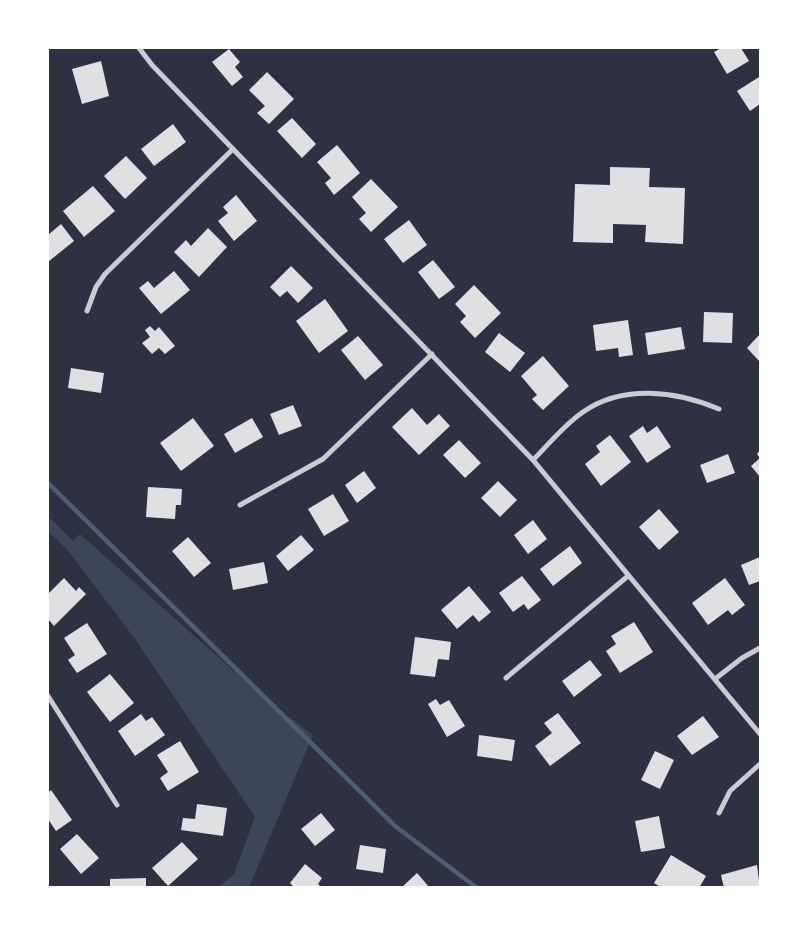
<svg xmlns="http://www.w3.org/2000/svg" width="808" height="935" font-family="'Playfair Display',serif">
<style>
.green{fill:#3c4559}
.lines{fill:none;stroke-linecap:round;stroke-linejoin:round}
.stream{stroke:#4f5d75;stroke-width:4.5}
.building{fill:#e0e0e3}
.minor{stroke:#caccd0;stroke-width:5}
</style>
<rect width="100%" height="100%" fill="#2d3142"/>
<polygon class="green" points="48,516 73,541 80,534 263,697 313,735 249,887 218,887 234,874 255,817 135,639 69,552 48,531"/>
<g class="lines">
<polyline class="stream" points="48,483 395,826 477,888"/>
</g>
<g class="building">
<polygon points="721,48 741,48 749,61 727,74 714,52"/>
<polygon points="229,49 240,62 235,67 243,77 232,86 212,62"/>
<polygon points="101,61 109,96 82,104 72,69"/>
<polygon points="267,72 294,99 269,124 257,113 265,106 249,90"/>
<polygon points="759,77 760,104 750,111 737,91"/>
<polygon points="292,118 316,144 302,158 277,131"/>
<polygon points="173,124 186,142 154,166 141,149"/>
<polygon points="337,145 360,173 334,195 325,183 331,178 317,162"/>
<polygon points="126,156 147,178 125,199 104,176"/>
<polygon points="610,167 650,168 649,187 685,188 683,244 645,242 646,225 613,224 613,243 573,242 575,184 610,185"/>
<polygon points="371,179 398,207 371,232 359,219 366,213 352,197"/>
<polygon points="93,186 115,211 84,237 63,211"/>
<polygon points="236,195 257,221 234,241 218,221 228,213 223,207"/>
<polygon points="409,220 427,245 403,263 384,239"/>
<polygon points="61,224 74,241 48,262 48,235"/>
<polygon points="208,228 227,247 199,277 174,252 186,240 191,246"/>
<polygon points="433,260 455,287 439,299 418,272"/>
<polygon points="291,266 313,288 298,303 287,291 280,297 270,287"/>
<polygon points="174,271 190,290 161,314 139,288 148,281 154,288"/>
<polygon points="474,285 501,313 475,338 460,322 466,316 455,304"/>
<polygon points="325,299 348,331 319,353 296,321"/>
<polygon points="704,312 733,313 732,343 703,342"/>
<polygon points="628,320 633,355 619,357 618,348 596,351 593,325"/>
<polygon points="150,326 155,331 159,327 175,346 165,354 159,348 152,354 142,343 150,337 145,330"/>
<polygon points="681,327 685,349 648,355 645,333"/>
<polygon points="499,333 525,353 510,372 485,352"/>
<polygon points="760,334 760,362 747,348"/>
<polygon points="358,336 383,365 365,380 341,350"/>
<polygon points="543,356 569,386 543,410 532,399 537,395 521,376"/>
<polygon points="71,368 104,373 101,393 68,388"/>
<polygon points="293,405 302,426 279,435 270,414"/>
<polygon points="412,408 427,425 439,414 450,426 419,455 392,427"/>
<polygon points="193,418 214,446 181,471 160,443"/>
<polygon points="252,418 263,437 235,453 224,434"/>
<polygon points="643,426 647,433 657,426 671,447 647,463 629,436"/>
<polygon points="610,435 631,462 601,486 585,464 600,452 596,446"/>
<polygon points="459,440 481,463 465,478 443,455"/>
<polygon points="760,450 760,477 751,466 760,458 757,454"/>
<polygon points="728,454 735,473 707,483 700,465"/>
<polygon points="364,471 376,488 357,503 345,485"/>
<polygon points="498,481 517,500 500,517 481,498"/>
<polygon points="148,487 182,489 181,505 176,505 175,519 146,517"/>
<polygon points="333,494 349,521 324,536 308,509"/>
<polygon points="659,509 679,532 659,550 639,527"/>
<polygon points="533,520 547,539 528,554 514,535"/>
<polygon points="301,535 314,550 288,571 276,556"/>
<polygon points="188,537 211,563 194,577 172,551"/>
<polygon points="570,546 582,563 553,586 540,569"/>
<polygon points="760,557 760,581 749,585 741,565"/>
<polygon points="264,562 268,583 233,590 229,569"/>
<polygon points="522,576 541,600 528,610 524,604 513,612 499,593"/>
<polygon points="64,578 76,591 79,587 86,594 54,626 48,619 48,594"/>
<polygon points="725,578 745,605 732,615 728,610 708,625 692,603"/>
<polygon points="469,586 491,612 479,622 473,615 457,629 441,610"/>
<polygon points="634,622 653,652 620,673 606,651 616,644 611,636"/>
<polygon points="87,623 107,654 77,673 68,660 75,655 64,638"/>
<polygon points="415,637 451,642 449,660 438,659 435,677 410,674"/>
<polygon points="590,660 602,675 574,697 562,681"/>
<polygon points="110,674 134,703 110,722 87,692"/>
<polygon points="436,699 440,705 449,700 465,726 447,737 428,704"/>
<polygon points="558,713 581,743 550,766 535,746 552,733 544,723"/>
<polygon points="141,714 146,721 152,717 165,735 135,756 118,731"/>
<polygon points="703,716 719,737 692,755 677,736"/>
<polygon points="479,735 515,740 512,761 477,756"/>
<polygon points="180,741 199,772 168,791 160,778 168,772 157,755"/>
<polygon points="655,751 674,760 660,789 641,780"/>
<polygon points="51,790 72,820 56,831 48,819 48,793"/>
<polygon points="197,804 227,808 223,836 181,830 183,818 195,819"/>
<polygon points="321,813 335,830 315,846 301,829"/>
<polygon points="659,816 665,848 641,852 635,821"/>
<polygon points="77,834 99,858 81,874 60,849"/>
<polygon points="182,842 198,859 168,886 152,868"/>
<polygon points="360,845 386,849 383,873 356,869"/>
<polygon points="671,855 706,876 699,888 662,888 654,883"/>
<polygon points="305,864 322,878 318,884 322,888 295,888 290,883"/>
<polygon points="757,865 760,888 724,888 721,875"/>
<polygon points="417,873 430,888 401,888"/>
<polygon points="146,878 146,888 110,888 110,879"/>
</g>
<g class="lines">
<g class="minor">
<polyline points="139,48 152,65 533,460 760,734"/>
<polyline points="87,311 96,287 105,274 233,149"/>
<path d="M533 460C549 444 564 425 583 412 623 384 676 391 719 409"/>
<polyline points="240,505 323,459 432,354"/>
<polyline points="506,678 628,576"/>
<polyline points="715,679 742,658 760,648"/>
<polyline points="48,696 117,805"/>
<polyline points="719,813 730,791 760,764"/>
</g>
</g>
<rect width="808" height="935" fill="none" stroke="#ffffff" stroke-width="98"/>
</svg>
